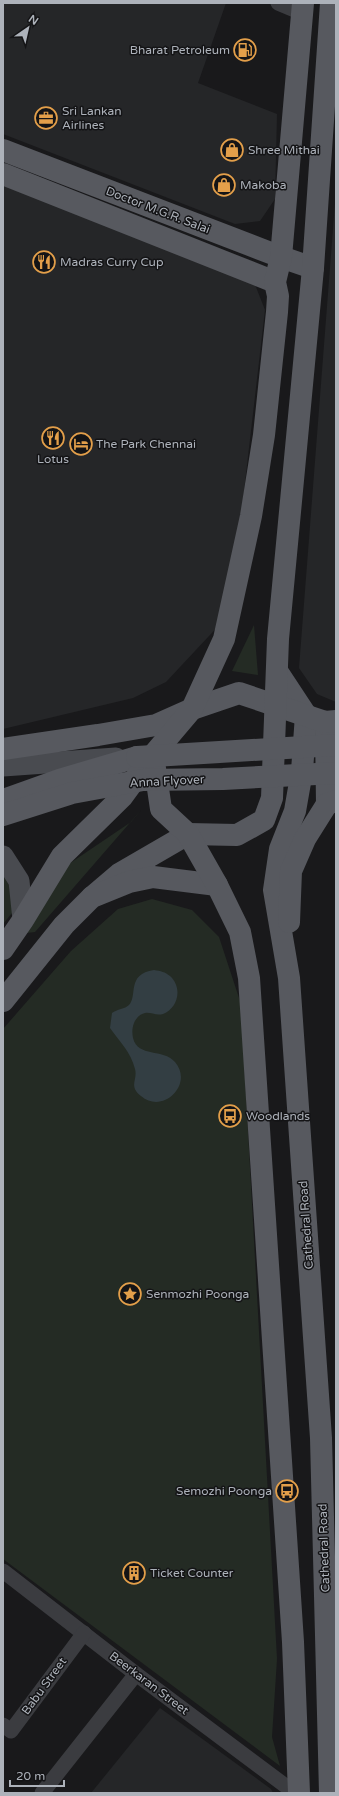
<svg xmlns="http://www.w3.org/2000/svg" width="339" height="1796" font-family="'Varela Round',sans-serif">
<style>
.built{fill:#252628}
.green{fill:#242b24}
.water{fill:#333e43}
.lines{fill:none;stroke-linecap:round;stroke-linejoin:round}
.minor{stroke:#3b3c40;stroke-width:15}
.secondary{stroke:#494b50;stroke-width:21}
.primary{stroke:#57595f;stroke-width:22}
.primary-bridge{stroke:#57595f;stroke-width:22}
.labels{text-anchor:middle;stroke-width:3;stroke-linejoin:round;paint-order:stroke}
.poi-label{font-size:12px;fill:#adb2ba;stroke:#141416;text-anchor:start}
.street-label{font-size:12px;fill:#adb2ba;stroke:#141416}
</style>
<rect width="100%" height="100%" fill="#19191b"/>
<g class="built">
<polygon points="3,3 226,3 198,83 277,114 275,199 260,221 235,224 3,134"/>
<polygon points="3,185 254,282 265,310 239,534 223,621 166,682 133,698 3,729"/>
<polygon points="336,190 336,702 317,694 299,668"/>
<polygon points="160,1708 271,1789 273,1793 91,1793"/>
</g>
<g class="green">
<polygon points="254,625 258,675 232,671"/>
<polygon points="141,810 35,932 27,933 60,870 131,822"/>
<polygon points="3,873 12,880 12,913 3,924"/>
<polygon points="152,899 192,910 219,937 241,1004 277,1659 272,1737 280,1766 3,1559 3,1029 71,951 118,909"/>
</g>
<path class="water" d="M154 970C161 971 165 972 170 976 183 988 178 1008 163 1014 156 1016 151 1012 145 1013 140 1014 136 1018 134 1023 132 1028 132 1033 133 1038 138 1058 163 1048 175 1062 194 1084 163 1115 141 1096 128 1086 138 1080 135 1069 131 1052 119 1041 110 1028L112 1013C117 1009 125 1009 129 1005 138 996 126 974 154 970Z"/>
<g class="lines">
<g class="minor">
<polyline points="278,3 302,13"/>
<polyline points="3,1571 136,1674 295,1793"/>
<polyline points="3,1725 11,1731 84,1633"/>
<polyline points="42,1793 136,1674"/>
</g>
<g class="secondary">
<polyline points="3,766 116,758"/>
<polyline points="3,856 19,881 23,920"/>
</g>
<g class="primary">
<polyline points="3,150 281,257 313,268"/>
<polyline points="3,174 275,282"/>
<polyline points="277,671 306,715 302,771 295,811 280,849 274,890 289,978 321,1438 330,1793"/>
<polyline points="326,728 327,804"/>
<polyline points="3,749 98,735 156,725 192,709 239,693 325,722 336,721"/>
<polyline points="3,800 59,780 137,757"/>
<polyline points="92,897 119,874 188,834 237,835 264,820 272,798 278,639 313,268 331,3"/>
<polyline points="289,922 291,871 305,839 327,804 336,801"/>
<polyline points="3,949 23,920 62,856 122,797 141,771"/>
<polyline points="3,1001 64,925 92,897 129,882 153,877 217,885"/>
<polyline points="299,1793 293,1642 249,978 240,932 217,885 188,834 161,809 153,755 192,709 224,639 251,516 264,435 277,312 278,296 275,282 281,257 303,3"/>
</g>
<g class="primary-bridge">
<polyline points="137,757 336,745"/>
<polyline points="3,815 72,793 143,780 223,779 336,773"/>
</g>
</g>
<defs>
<g id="fuel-ring" transform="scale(1.15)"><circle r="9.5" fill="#141416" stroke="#e39f4a" stroke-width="1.5"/><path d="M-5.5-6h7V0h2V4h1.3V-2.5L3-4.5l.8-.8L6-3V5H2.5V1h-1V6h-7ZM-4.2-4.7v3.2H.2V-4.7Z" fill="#e39f4a"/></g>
<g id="office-ring" transform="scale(1.15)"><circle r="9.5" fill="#141416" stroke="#e39f4a" stroke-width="1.5"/><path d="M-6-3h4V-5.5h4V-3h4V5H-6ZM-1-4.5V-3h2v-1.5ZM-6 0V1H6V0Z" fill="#e39f4a"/></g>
<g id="shop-ring" transform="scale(1.15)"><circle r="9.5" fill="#141416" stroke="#e39f4a" stroke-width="1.5"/><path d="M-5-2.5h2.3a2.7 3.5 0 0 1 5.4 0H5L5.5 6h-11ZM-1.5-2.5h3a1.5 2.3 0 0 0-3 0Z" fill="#e39f4a"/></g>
<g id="restaurant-ring" transform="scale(1.15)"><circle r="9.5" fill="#141416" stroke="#e39f4a" stroke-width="1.5"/><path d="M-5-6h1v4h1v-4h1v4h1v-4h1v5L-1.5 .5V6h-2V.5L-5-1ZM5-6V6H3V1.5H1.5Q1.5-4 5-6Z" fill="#e39f4a"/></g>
<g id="hotel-ring" transform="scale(1.15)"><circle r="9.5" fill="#141416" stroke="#e39f4a" stroke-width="1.5"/><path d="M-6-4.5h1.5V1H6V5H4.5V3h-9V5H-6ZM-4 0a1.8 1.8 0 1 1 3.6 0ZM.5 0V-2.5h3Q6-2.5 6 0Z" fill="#e39f4a"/></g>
<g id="bus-ring" transform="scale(1.15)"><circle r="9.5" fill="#141416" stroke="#e39f4a" stroke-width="1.5"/><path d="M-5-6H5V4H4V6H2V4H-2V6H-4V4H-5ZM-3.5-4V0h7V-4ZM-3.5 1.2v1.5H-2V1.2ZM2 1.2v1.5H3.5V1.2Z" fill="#e39f4a"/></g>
<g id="sight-ring" transform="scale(1.15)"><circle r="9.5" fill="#141416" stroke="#e39f4a" stroke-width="1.5"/><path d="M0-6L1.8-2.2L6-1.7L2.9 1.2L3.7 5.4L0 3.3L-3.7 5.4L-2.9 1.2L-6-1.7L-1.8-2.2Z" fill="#e39f4a"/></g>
<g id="building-ring" transform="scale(1.15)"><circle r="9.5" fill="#141416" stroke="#e39f4a" stroke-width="1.5"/><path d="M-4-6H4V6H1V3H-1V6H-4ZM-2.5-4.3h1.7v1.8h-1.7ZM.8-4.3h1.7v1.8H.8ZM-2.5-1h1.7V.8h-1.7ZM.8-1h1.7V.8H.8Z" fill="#e39f4a"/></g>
</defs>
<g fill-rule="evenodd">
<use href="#fuel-ring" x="245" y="50"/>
<use href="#office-ring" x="46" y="118"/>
<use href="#shop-ring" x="232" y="150"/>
<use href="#shop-ring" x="224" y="185"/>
<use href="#restaurant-ring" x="44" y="262"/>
<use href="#restaurant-ring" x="53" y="438"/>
<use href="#hotel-ring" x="81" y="444"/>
<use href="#bus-ring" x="230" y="1116"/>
<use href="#sight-ring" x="130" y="1294"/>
<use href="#bus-ring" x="287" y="1491"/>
<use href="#building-ring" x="134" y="1573"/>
</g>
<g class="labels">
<g class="poi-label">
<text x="230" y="54" text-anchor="end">Bharat Petroleum</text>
<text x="62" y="115">Sri Lankan<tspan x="62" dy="14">Airlines</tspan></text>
<text x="248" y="154">Shree Mithai</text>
<text x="240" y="189">Makoba</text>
<text x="60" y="266">Madras Curry Cup</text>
<text x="96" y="448">The Park Chennai</text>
<text x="53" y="463" text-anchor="middle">Lotus</text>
<text x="246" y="1120">Woodlands</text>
<text x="146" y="1298">Senmozhi Poonga</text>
<text x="272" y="1495" text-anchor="end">Semozhi Poonga</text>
<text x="150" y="1577">Ticket Counter</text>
</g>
<g class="street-label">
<text transform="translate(158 210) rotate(21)" y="4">Doctor M.G.R. Salai</text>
<text transform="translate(167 781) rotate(-3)" y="4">Anna Flyover</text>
<text transform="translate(306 1225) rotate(-94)" y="4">Cathedral Road</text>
<text transform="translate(324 1548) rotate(-92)" y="4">Cathedral Road</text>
<text transform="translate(149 1683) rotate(37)" y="4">Beerkaran Street</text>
<text transform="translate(44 1686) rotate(-54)" y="4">Babu Street</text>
</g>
</g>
<rect width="339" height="1796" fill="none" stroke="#adb2ba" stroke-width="8"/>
<g transform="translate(28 28) rotate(34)" stroke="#141416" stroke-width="3" paint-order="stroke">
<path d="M0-3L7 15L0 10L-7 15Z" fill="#adb2ba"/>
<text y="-6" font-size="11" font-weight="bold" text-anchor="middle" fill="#adb2ba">N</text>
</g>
<path d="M10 1780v6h54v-6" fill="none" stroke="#adb2ba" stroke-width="2"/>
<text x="16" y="1780" font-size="12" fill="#adb2ba" stroke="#141416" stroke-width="3" paint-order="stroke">20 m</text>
</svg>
